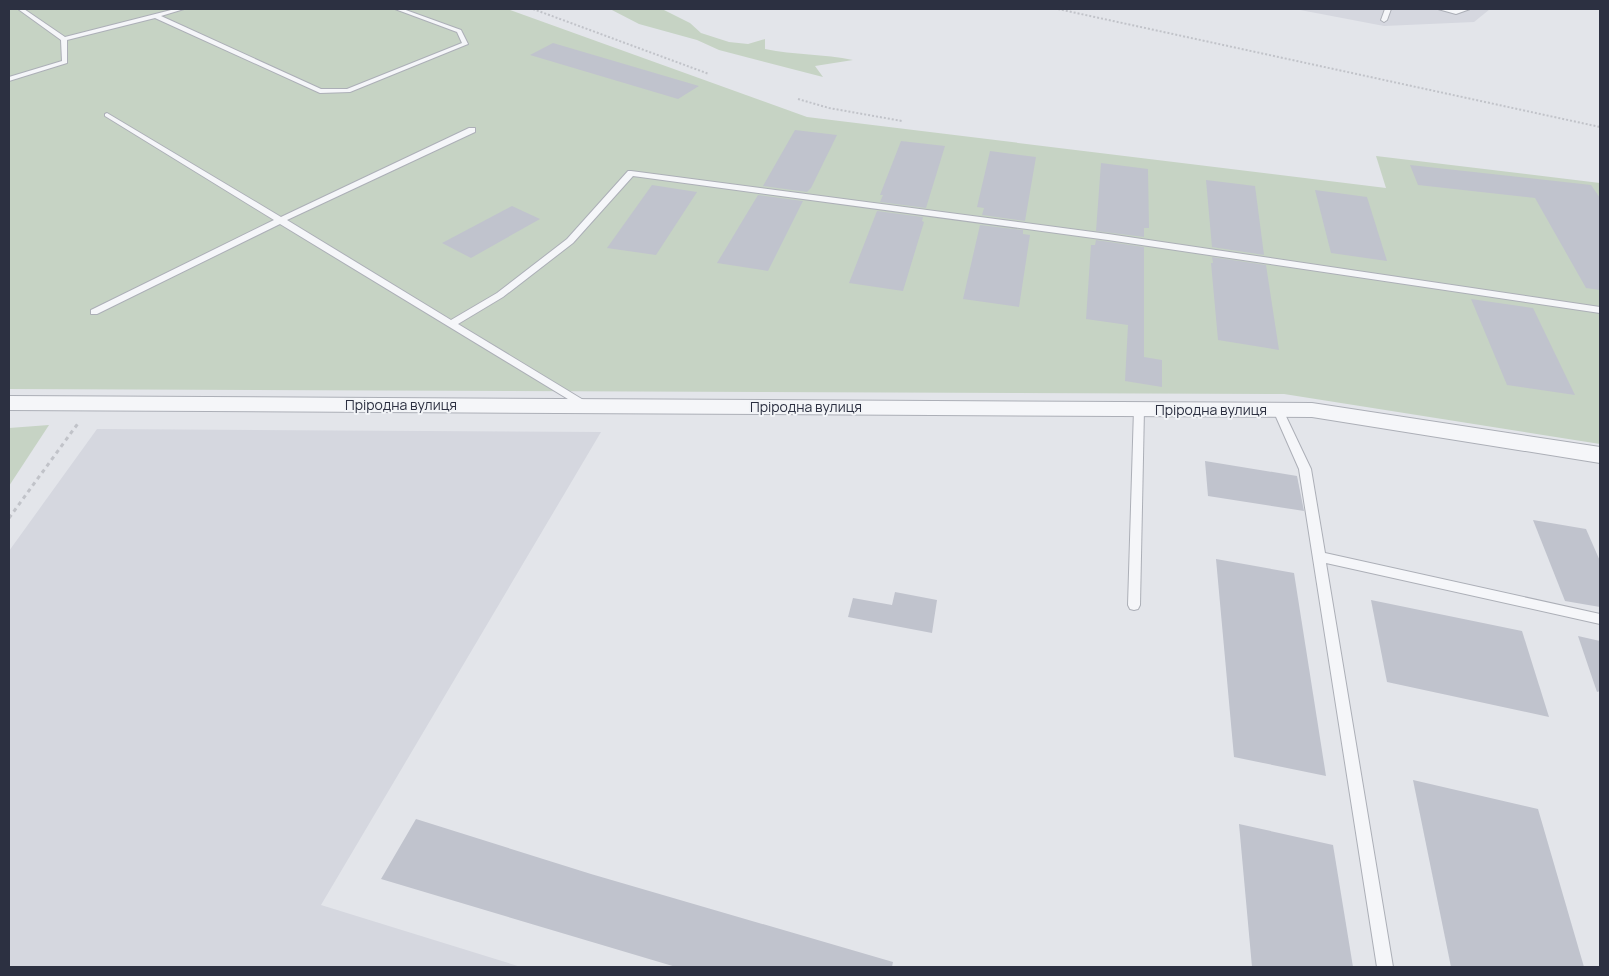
<svg xmlns="http://www.w3.org/2000/svg" width="1609" height="976" font-family="Manrope,sans-serif">
<style>
.built{fill:#d5d7df}
.green{fill:#c6d3c4}
.building{fill:#c0c3cd}
.lines{fill:none;stroke-linecap:round;stroke-linejoin:round}
.lane-casing{stroke:#acafb7;stroke-width:2}
.street-casing{stroke:#acafb7;stroke-width:2}
.path-far1{stroke:#c1c3c9;stroke-width:2;stroke-dasharray:2 2;stroke-linecap:butt}
.path{stroke:#c1c3c9;stroke-width:3;stroke-dasharray:4 4;stroke-linecap:butt}
.lane{fill:#f5f6f9;fill-rule:evenodd}
.street{fill:#f5f6f9;fill-rule:evenodd}
.labels{text-anchor:middle;stroke-width:4;stroke-linejoin:round;paint-order:stroke}
.street-label{font-size:14px;fill:#2c3041;stroke:#f2f4f7}
</style>
<rect width="100%" height="100%" fill="#e3e5ea"/>
<g class="built">
<polygon points="1295,9 1490,9 1474,22 1384,26"/>
<polygon points="97,429 601,432 321,905 521,967 9,967 9,551"/>
</g>
<g class="green">
<polygon points="9,9 507,9 807,117 1386,188 1376,156 1600,183 1600,444 1284,394 9,389"/>
<path d="M610 9H662L690 23 701 33 729 42 748 44 765 39V49C794 55 824 54 853 60L815 66 823 77 719 50 697 40 639 24Z"/>
<polygon points="49,425 9,486 9,428"/>
</g>
<g class="building">
<polygon points="553,43 699,86 678,99 530,55"/>
<polygon points="795,130 837,135 811,188 807,192 763,186"/>
<polygon points="901,141 945,146 926,208 880,202 883,195 880,195"/>
<polygon points="990,151 1036,157 1025,221 982,215 984,208 977,207"/>
<polygon points="1101,163 1148,169 1149,228 1144,228 1144,237 1096,231"/>
<polygon points="1410,165 1591,185 1600,198 1600,290 1586,288 1535,198 1418,185"/>
<polygon points="1206,180 1255,186 1264,255 1212,247"/>
<polygon points="652,185 697,192 656,255 607,248"/>
<polygon points="1315,190 1367,197 1387,261 1331,253"/>
<polygon points="758,195 803,201 768,271 717,263"/>
<polygon points="512,206 540,219 471,258 442,243"/>
<polygon points="877,211 923,217 922,221 924,222 903,291 849,283"/>
<polygon points="980,225 1023,230 1023,234 1030,235 1019,307 963,299"/>
<polygon points="1096,240 1144,247 1144,357 1162,360 1162,387 1125,381 1128,325 1086,319 1091,245 1095,245"/>
<polygon points="1212,257 1266,265 1279,350 1218,340 1211,263 1213,263"/>
<polygon points="1471,299 1533,308 1575,395 1507,385"/>
<polygon points="1205,461 1297,476 1304,511 1208,496"/>
<polygon points="1533,520 1586,529 1600,561 1600,607 1565,601"/>
<polygon points="1216,559 1294,573 1326,776 1234,757"/>
<polygon points="895,592 937,600 932,633 848,617 853,598 892,605"/>
<polygon points="1371,600 1522,631 1549,717 1387,682"/>
<polygon points="1578,636 1600,641 1600,691 1597,692"/>
<polygon points="1413,780 1538,809 1584,967 1451,967"/>
<polygon points="416,819 591,874 893,962 892,967 676,967 381,879"/>
<polygon points="1239,824 1333,845 1353,967 1252,967"/>
</g>
<g class="lines">
<g class="lane-casing">
<g id="lane">
<polygon points="18,9 24,9 65,37 175,9 184,9 161,16 321,89 347,89 462,43 457,32 395,9 403,9 461,30 468,44 350,92 320,93 155,18 67,40 67,63 9,81 9,77 62,61 61,40"/>
<polygon points="1385,9 1391,9 1387,20 1384,22 1381,20"/>
<polygon points="1438,9 1470,9 1456,14"/>
<polygon points="107,113 281,217 469,128 475,128 475,132 287,220 451,320 497,293 567,239 628,171 631,171 1108,234 1600,307 1600,313 1108,240 633,176 573,243 503,297 458,324 590,404 591,406 590,408 586,410 280,224 97,314 91,314 91,310 274,220 105,116 105,114"/>
<polygon points="1139,405 1144,409 1140,605 1138,609 1134,610 1130,609 1128,605 1134,409"/>
<polygon points="1278,406 1283,410 1311,469 1325,553 1600,614 1600,624 1326,563 1393,967 1377,967 1299,469 1273,410"/>
</g>
</g>
<g class="street-casing">
<polygon id="street" points="9,396 1312,403 1600,447 1600,463 1312,417 9,410"/>
</g>
<g class="path-far1">
<polyline points="533,9 709,74"/>
<polyline points="1058,9 1600,127"/>
<polyline points="798,99 829,108 902,121"/>
</g>
<polyline class="path" points="9,518 79,422"/>
<use href="#lane" class="lane"/>
<use href="#street" class="street"/>
</g>
<g class="labels">
<g class="street-label">
<text x="401" y="410">Пріродна вулиця</text>
<text x="806" y="412">Пріродна вулиця</text>
<text x="1211" y="415">Пріродна вулиця</text>
</g>
</g>
<rect width="1609" height="976" fill="none" stroke="#2c3041" stroke-width="20"/>
</svg>
